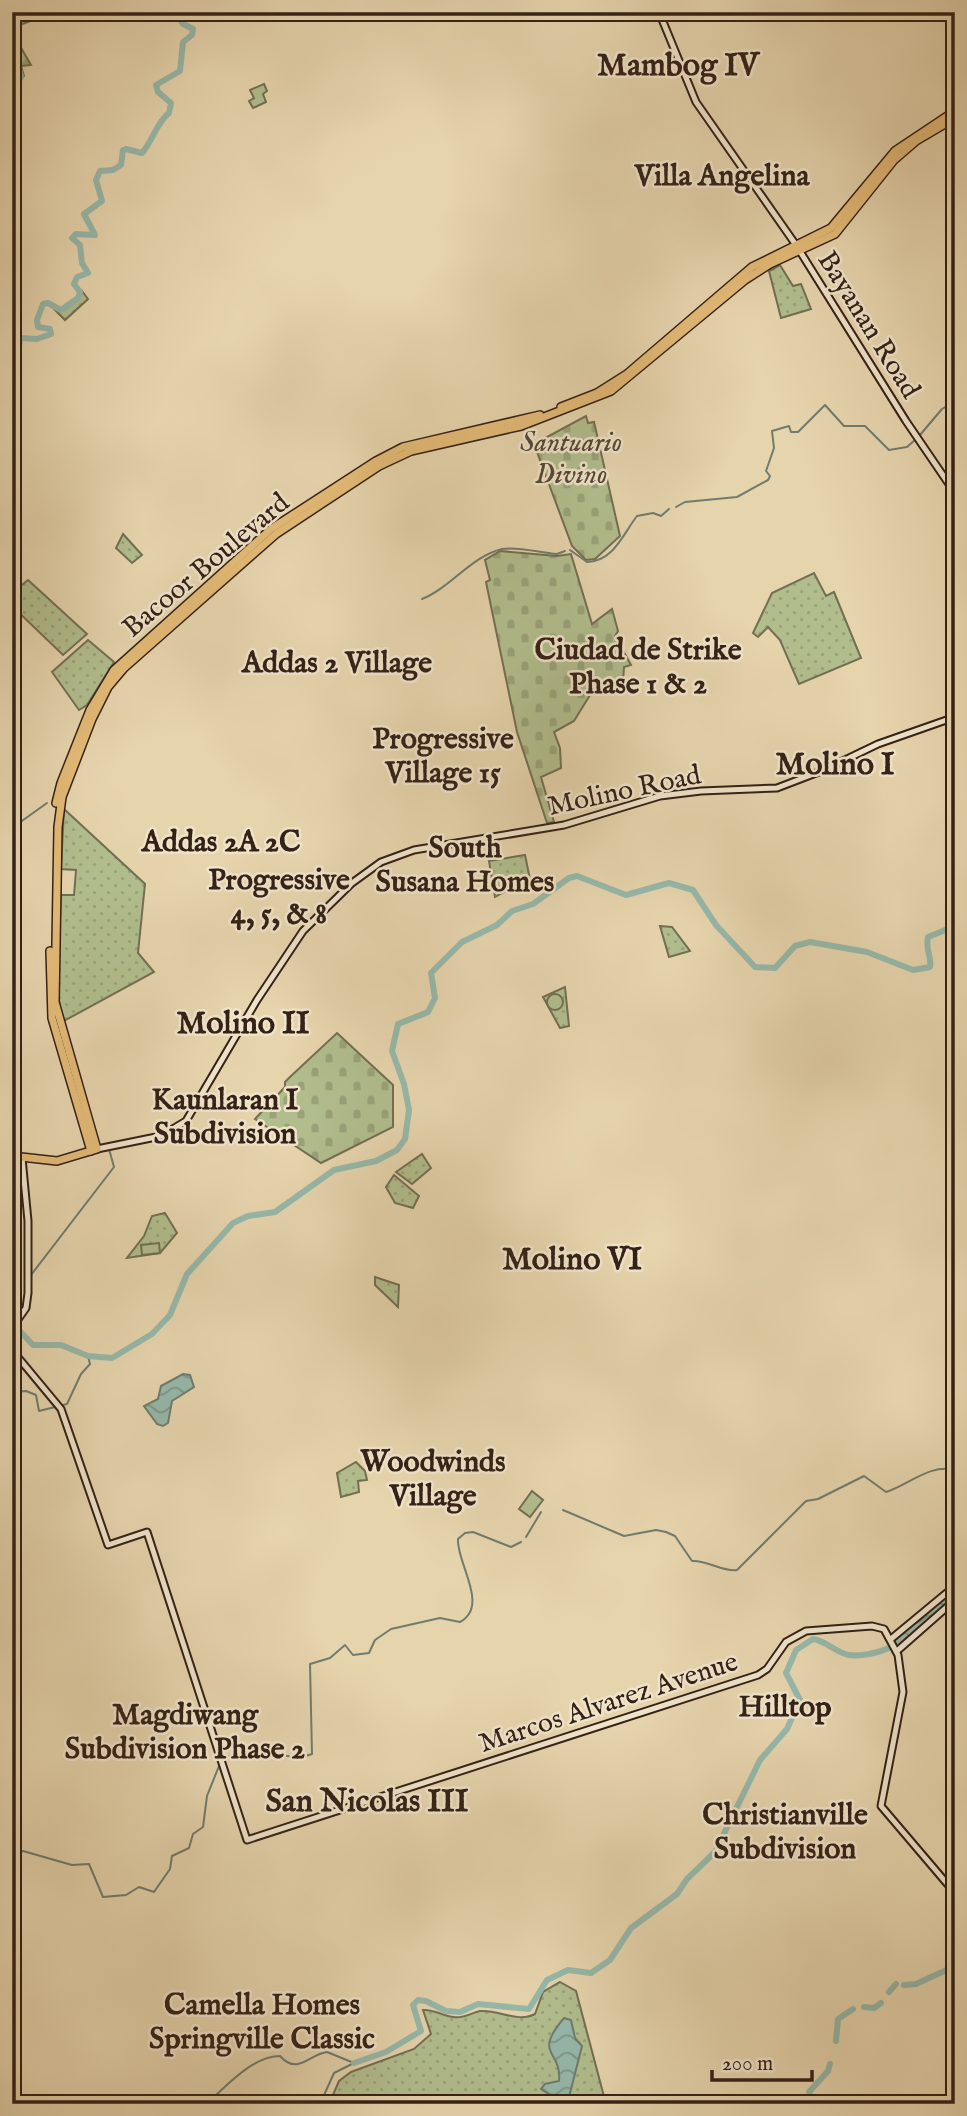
<svg xmlns="http://www.w3.org/2000/svg" width="967" height="2116" font-family="'IM FELL English',serif">
<style>
.grass{fill:url(#grass-dots);stroke:#726f52;stroke-width:2}
.forest{fill:url(#forest-firs);stroke:#726f52;stroke-width:2}
.cemetery{fill:url(#cemetery-stones);stroke:#726f52;stroke-width:2}
.garden{fill:#b1bd8d;stroke:#726f52;stroke-width:2}
.water{fill:url(#water-waves);stroke:#6f7c6f;stroke-width:2}
.lines{fill:none;stroke-linecap:round;stroke-linejoin:round}
.stream{stroke:#6f7c6f;stroke-width:2}
.river{stroke:#96b8aa;stroke-width:6}
.secondary-casing{stroke:#342116;stroke-width:9}
.primary-casing{stroke:#342116;stroke-width:10}
.secondary{stroke:#efe3ca;stroke-width:5}
.primary{stroke:#e3ba76;stroke-width:7}
.labels{text-anchor:middle;stroke-width:5;stroke-linejoin:round;paint-order:stroke}
.street-label{font-size:28px;fill:#342116;stroke:#efe3ca}
.park-label{font-size:28px;font-style:italic;fill:#534834;stroke:#efe3ca}
.neighbourhood-label{font-size:30px;font-weight:bold;fill:#342116;stroke:#efe3ca}
.quarter-label{font-size:32px;font-weight:bold;fill:#342116;stroke:#efe3ca}
</style>
<defs>
<pattern id="grass-dots" width="8" height="8" patternUnits="userSpaceOnUse" patternTransform="scale(1.75)"><rect width="8" height="8" fill="#b1bd8d"/><path d="M2 2h.1M6 6h.1" fill="none" stroke="#99a279" stroke-width="1.8" stroke-linecap="round"/></pattern>
<pattern id="forest-firs" width="22" height="20" patternUnits="userSpaceOnUse" patternTransform="scale(1.75)"><rect width="22" height="20" fill="#b1bd8d"/><path d="M5 1l3.5 6h-7zM16 11l3.5 6h-7z" fill="#99a279"/></pattern>
<pattern id="cemetery-stones" width="16" height="16" patternUnits="userSpaceOnUse" patternTransform="scale(1.75)"><rect width="16" height="16" fill="#b1bd8d"/><path d="M2 7V4a2 2 0 0 1 4 0v3zM10 15v-3a2 2 0 0 1 4 0v3z" fill="#99a279"/></pattern>
<pattern id="water-waves" width="16" height="10" patternUnits="userSpaceOnUse" patternTransform="scale(1.75)"><rect width="16" height="10" fill="#96b8aa"/><path d="M0 5q4-4 8 0t8 0" fill="none" stroke="#7b9589"/></pattern>
</defs>
<rect width="100%" height="100%" fill="#e6d4ad"/>
<filter id="stains"><feTurbulence type="fractalNoise" baseFrequency=".00286" numOctaves="4"/><feColorMatrix values="0 0 0 0 .2 0 0 0 0 .09 0 0 0 0 .02 0 0 0 .5 -.17"/></filter>
<radialGradient id="worn" r=".72"><stop offset=".6" stop-color="#630" stop-opacity="0"/><stop offset="1" stop-color="#630" stop-opacity=".3"/></radialGradient>
<g class="grass">
<polygon points="780,265 793,286 801,284 811,309 781,318 769,271"/>
<polygon points="82,291 88,299 65,320 53,308 65,309 79,299"/>
<polygon points="123,534 142,555 132,563 116,548"/>
<polygon points="814,573 826,596 834,592 861,658 799,684 780,640 768,627 758,637 753,633 772,593"/>
<polygon points="28,580 87,634 63,655 12,606 12,593"/>
<polygon points="88,640 114,662 87,705 79,710 52,672"/>
<polygon points="64,809 145,884 138,953 154,972 62,1022 57,985 61,895 74,895 76,870 61,869"/>
<polygon points="525,855 531,884 513,887 495,897 489,861"/>
<polygon points="660,926 672,927 690,951 669,957"/>
<polygon points="565,987 569,1026 560,1028 543,997"/>
<polygon points="422,1154 431,1168 412,1184 396,1172"/>
<polygon points="394,1175 419,1196 413,1208 395,1203 386,1187"/>
<polygon points="165,1213 177,1233 160,1253 127,1258 144,1236 152,1216"/>
<polygon points="375,1277 399,1285 398,1307 375,1285"/>
<polygon points="356,1462 365,1471 367,1480 358,1481 359,1492 341,1497 337,1473"/>
<path d="M560 1982 576 1991 606 2104H329L339 2081 351 2072 414 2049 431 2034 423 2010C434 2009 443 2016 454 2017 464 2019 472 2012 481 2011 500 2010 518 2023 535 2014L543 1992Z"/>
</g>
<polygon class="forest" points="18,12 51,12 49,19 36,19 14,27 17,41 31,65 21,66 24,76 12,90 12,17"/>
<g class="cemetery">
<polygon points="586,416 588,423 594,422 620,536 595,559 586,560 572,546 534,444"/>
<polygon points="500,551 557,556 571,554 592,624 612,609 618,631 615,636 631,665 624,667 623,682 590,695 574,721 554,732 560,748 561,768 541,777 554,822 547,823 517,732 486,582 490,580 485,560"/>
<polygon points="337,1033 393,1085 393,1127 321,1163 255,1119 285,1087 285,1082 291,1076"/>
</g>
<g class="garden">
<polygon points="264,84 267,91 263,94 266,102 253,108 249,101 254,98 250,90"/>
<circle cx="555" cy="1002" r="8"/>
<polygon points="159,1243 160,1253 142,1255 141,1245"/>
<polygon points="532,1491 543,1500 530,1517 519,1509"/>
</g>
<g class="water">
<polygon points="183,1374 190,1375 194,1387 172,1401 168,1423 163,1426 157,1424 144,1406 158,1399 161,1386"/>
<polygon points="955,1590 955,1599 898,1646 895,1641 898,1637"/>
<path d="M564 2018 571 2020 575 2038 582 2046 569 2097 561 2102 541 2089 545 2084 559 2081C562 2049 532 2056 564 2018Z"/>
</g>
<g class="lines">
<g class="stream">
<polyline points="920,435 942,409 955,401"/>
<polyline points="676,507 685,502 737,497 768,480 770,476 766,471 774,448 772,431 789,426 791,432 798,432 825,405 844,426 865,426 889,450 907,447 916,439"/>
<path d="M570 550 587 562C613 562 623 534 637 516L653 513 661 516 669 509"/>
<path d="M422 599C450 588 472 556 502 549 518 546 540 553 557 554L565 551"/>
<polyline points="12,828 47,803"/>
<polyline points="31,1275 114,1167 109,1149"/>
<polyline points="12,1392 26,1391 36,1395 39,1411 67,1404 81,1374 90,1364 88,1356"/>
<path d="M563 1510 624 1536 656 1530 666 1532 675 1536 692 1561C708 1560 722 1572 737 1570L806 1501 818 1499 864 1476 886 1492C908 1485 931 1463 955 1470"/>
<polyline points="526,1537 541,1512"/>
<path d="M225 1758C259 1739 286 1765 312 1754L310 1664 330 1658 345 1645 353 1655 369 1653 375 1640 391 1629 440 1618 460 1622C490 1606 456 1562 458 1539L465 1533 473 1532 511 1547 521 1542"/>
<polyline points="12,1855 23,1851 72,1865 89,1864 103,1897 126,1895 139,1887 154,1892 170,1869 172,1856 189,1848 193,1834 203,1827 207,1796 219,1766"/>
<path d="M206 2104C226 2087 252 2056 280 2056 298 2076 309 2054 327 2052L354 2063"/>
<polyline points="320,2104 334,2073 352,2064"/>
</g>
<g class="river">
<polyline points="12,21 18,16 31,12"/>
<polyline points="12,40 21,77 12,88"/>
<path d="M126 149 142 153C153 140 157 122 169 113L171 103 158 92 156 85 180 71 183 42 192 35 193 29 183 24 176 12"/>
<polyline points="12,369 17,367 20,338 37,339 51,334 50,329 38,327 37,320 43,304 48,303 61,310 78,298 80,292 74,284 77,277 88,273 82,263 80,245 72,238 76,234 95,235 84,214 102,201 96,180 100,171 113,170 121,165 123,150"/>
<path d="M12 1323 33 1345H61L88 1356 112 1358 152 1334 170 1315 187 1274 233 1223 248 1216 275 1212 334 1170 376 1161 397 1150 405 1139 409 1110 404 1084 392 1051 398 1024 428 1012 435 998 431 973 462 942 497 925 512 911 533 904 569 878 577 876 626 895 669 883 693 890 716 925 755 967 775 968 795 946 810 942 867 952 913 970 930 967C932 957 925 950 928 937L955 926"/>
<polyline points="904,1985 916,1984 955,1966"/>
<polyline points="889,1992 896,1984"/>
<polyline points="864,2007 874,2008 881,2003"/>
<polyline points="836,2041 838,2019 853,2009"/>
<path d="M354 2063 386 2052 421 2031 413 2005 418 2000 426 2001 446 2011 460 2012 478 2004 529 2009 547 1980 568 1970 591 1973 610 1960 631 1928 677 1894 687 1879 715 1852 760 1760 787 1729 800 1700 786 1673 796 1650 813 1639C827 1641 836 1653 849 1655 862 1657 888 1651 897 1643"/>
<polyline points="814,2104 809,2092 828,2071 830,2064"/>
</g>
<g class="secondary-casing">
<g id="secondary">
<polyline points="659,12 696,102 796,245 906,421 955,493"/>
<polyline points="97,1149 161,1136 186,1121 257,1000 303,931 352,883 381,862 414,850 564,825 660,796 701,791 777,788 824,770 878,744 955,717"/>
<polyline points="12,1328 26,1308 28,1293 28,1221 22,1158"/>
<polyline points="12,1350 61,1409 108,1545 147,1532 247,1840 758,1675 767,1669 786,1642 806,1631 872,1626 884,1629 898,1655 903,1692 881,1806 955,1893"/>
<polyline points="891,1639 955,1586"/>
<polyline points="897,1651 955,1600"/>
</g>
</g>
<g class="primary-casing">
<g id="primary">
<polyline points="561,407 597,393 627,374 752,267 831,228 895,151 955,111"/>
<polyline points="56,803 61,783 90,710 114,670 271,529 376,461 403,447 540,415"/>
<polyline points="50,951 52,1018 91,1151"/>
<polyline points="12,1156 57,1161 97,1149 55,1002 58,827 62,797 92,719 108,687 124,668 276,534 379,466 411,451 521,426 611,391 745,280 770,264 835,234 894,160 916,141 955,118"/>
</g>
</g>
<use href="#secondary" class="secondary"/>
<use href="#primary" class="primary"/>
</g>
<g class="labels">
<g class="street-label">
<text transform="translate(870 324) rotate(58)" y="10">Bayanan Road</text>
<text transform="translate(205 564) rotate(-40)" y="10">Bacoor Boulevard</text>
<text transform="translate(624 789) rotate(-12)" y="10">Molino Road</text>
<text transform="translate(608 1701) rotate(-18)" y="10">Marcos Alvarez Avenue</text>
</g>
<g class="park-label">
<text x="571" y="451">Santuario<tspan x="571" dy="32">Divino</tspan></text>
</g>
<g class="neighbourhood-label">
<text x="722" y="185">Villa Angelina</text>
<text x="638" y="659">Ciudad de Strike<tspan x="638" dy="34">Phase 1 &amp; 2</tspan></text>
<text x="337" y="672">Addas 2 Village</text>
<text x="443" y="748">Progressive<tspan x="443" dy="34">Village 15</tspan></text>
<text x="221" y="851">Addas 2A 2C</text>
<text x="465" y="857">South<tspan x="465" dy="34">Susana Homes</tspan></text>
<text x="279" y="889">Progressive<tspan x="279" dy="34">4, 5, &amp; 8</tspan></text>
<text x="225" y="1109">Kaunlaran I<tspan x="225" dy="34">Subdivision</tspan></text>
<text x="433" y="1471">Woodwinds<tspan x="433" dy="34">Village</tspan></text>
<text x="785" y="1716">Hilltop</text>
<text x="185" y="1724">Magdiwang<tspan x="185" dy="34">Subdivision Phase 2</tspan></text>
<text x="785" y="1824">Christianville<tspan x="785" dy="34">Subdivision</tspan></text>
<text x="262" y="2014">Camella Homes<tspan x="262" dy="34">Springville Classic</tspan></text>
</g>
<g class="quarter-label">
<text x="678" y="75">Mambog IV</text>
<text x="835" y="774">Molino I</text>
<text x="243" y="1033">Molino II</text>
<text x="572" y="1269">Molino VI</text>
<text x="367" y="1811">San Nicolas III</text>
</g>
</g>
<rect width="967" height="2116" fill="none" stroke="#e6d4ad" stroke-width="42"/>
<rect x="14" y="14" width="939" height="2088" fill="none" stroke="#342116" stroke-width="3.5"/>
<rect x="21" y="21" width="925" height="2074" fill="none" stroke="#342116" stroke-width="2"/>
<path d="M712 2070v10h100v-10" fill="none" stroke="#342116" stroke-width="3.5"/>
<text x="722" y="2070" font-size="21" fill="#342116" stroke="#efe3ca" stroke-width="5" paint-order="stroke">200 m</text>
<rect width="100%" height="100%" filter="url(#stains)"/>
<rect width="100%" height="100%" fill="url(#worn)"/>
</svg>
